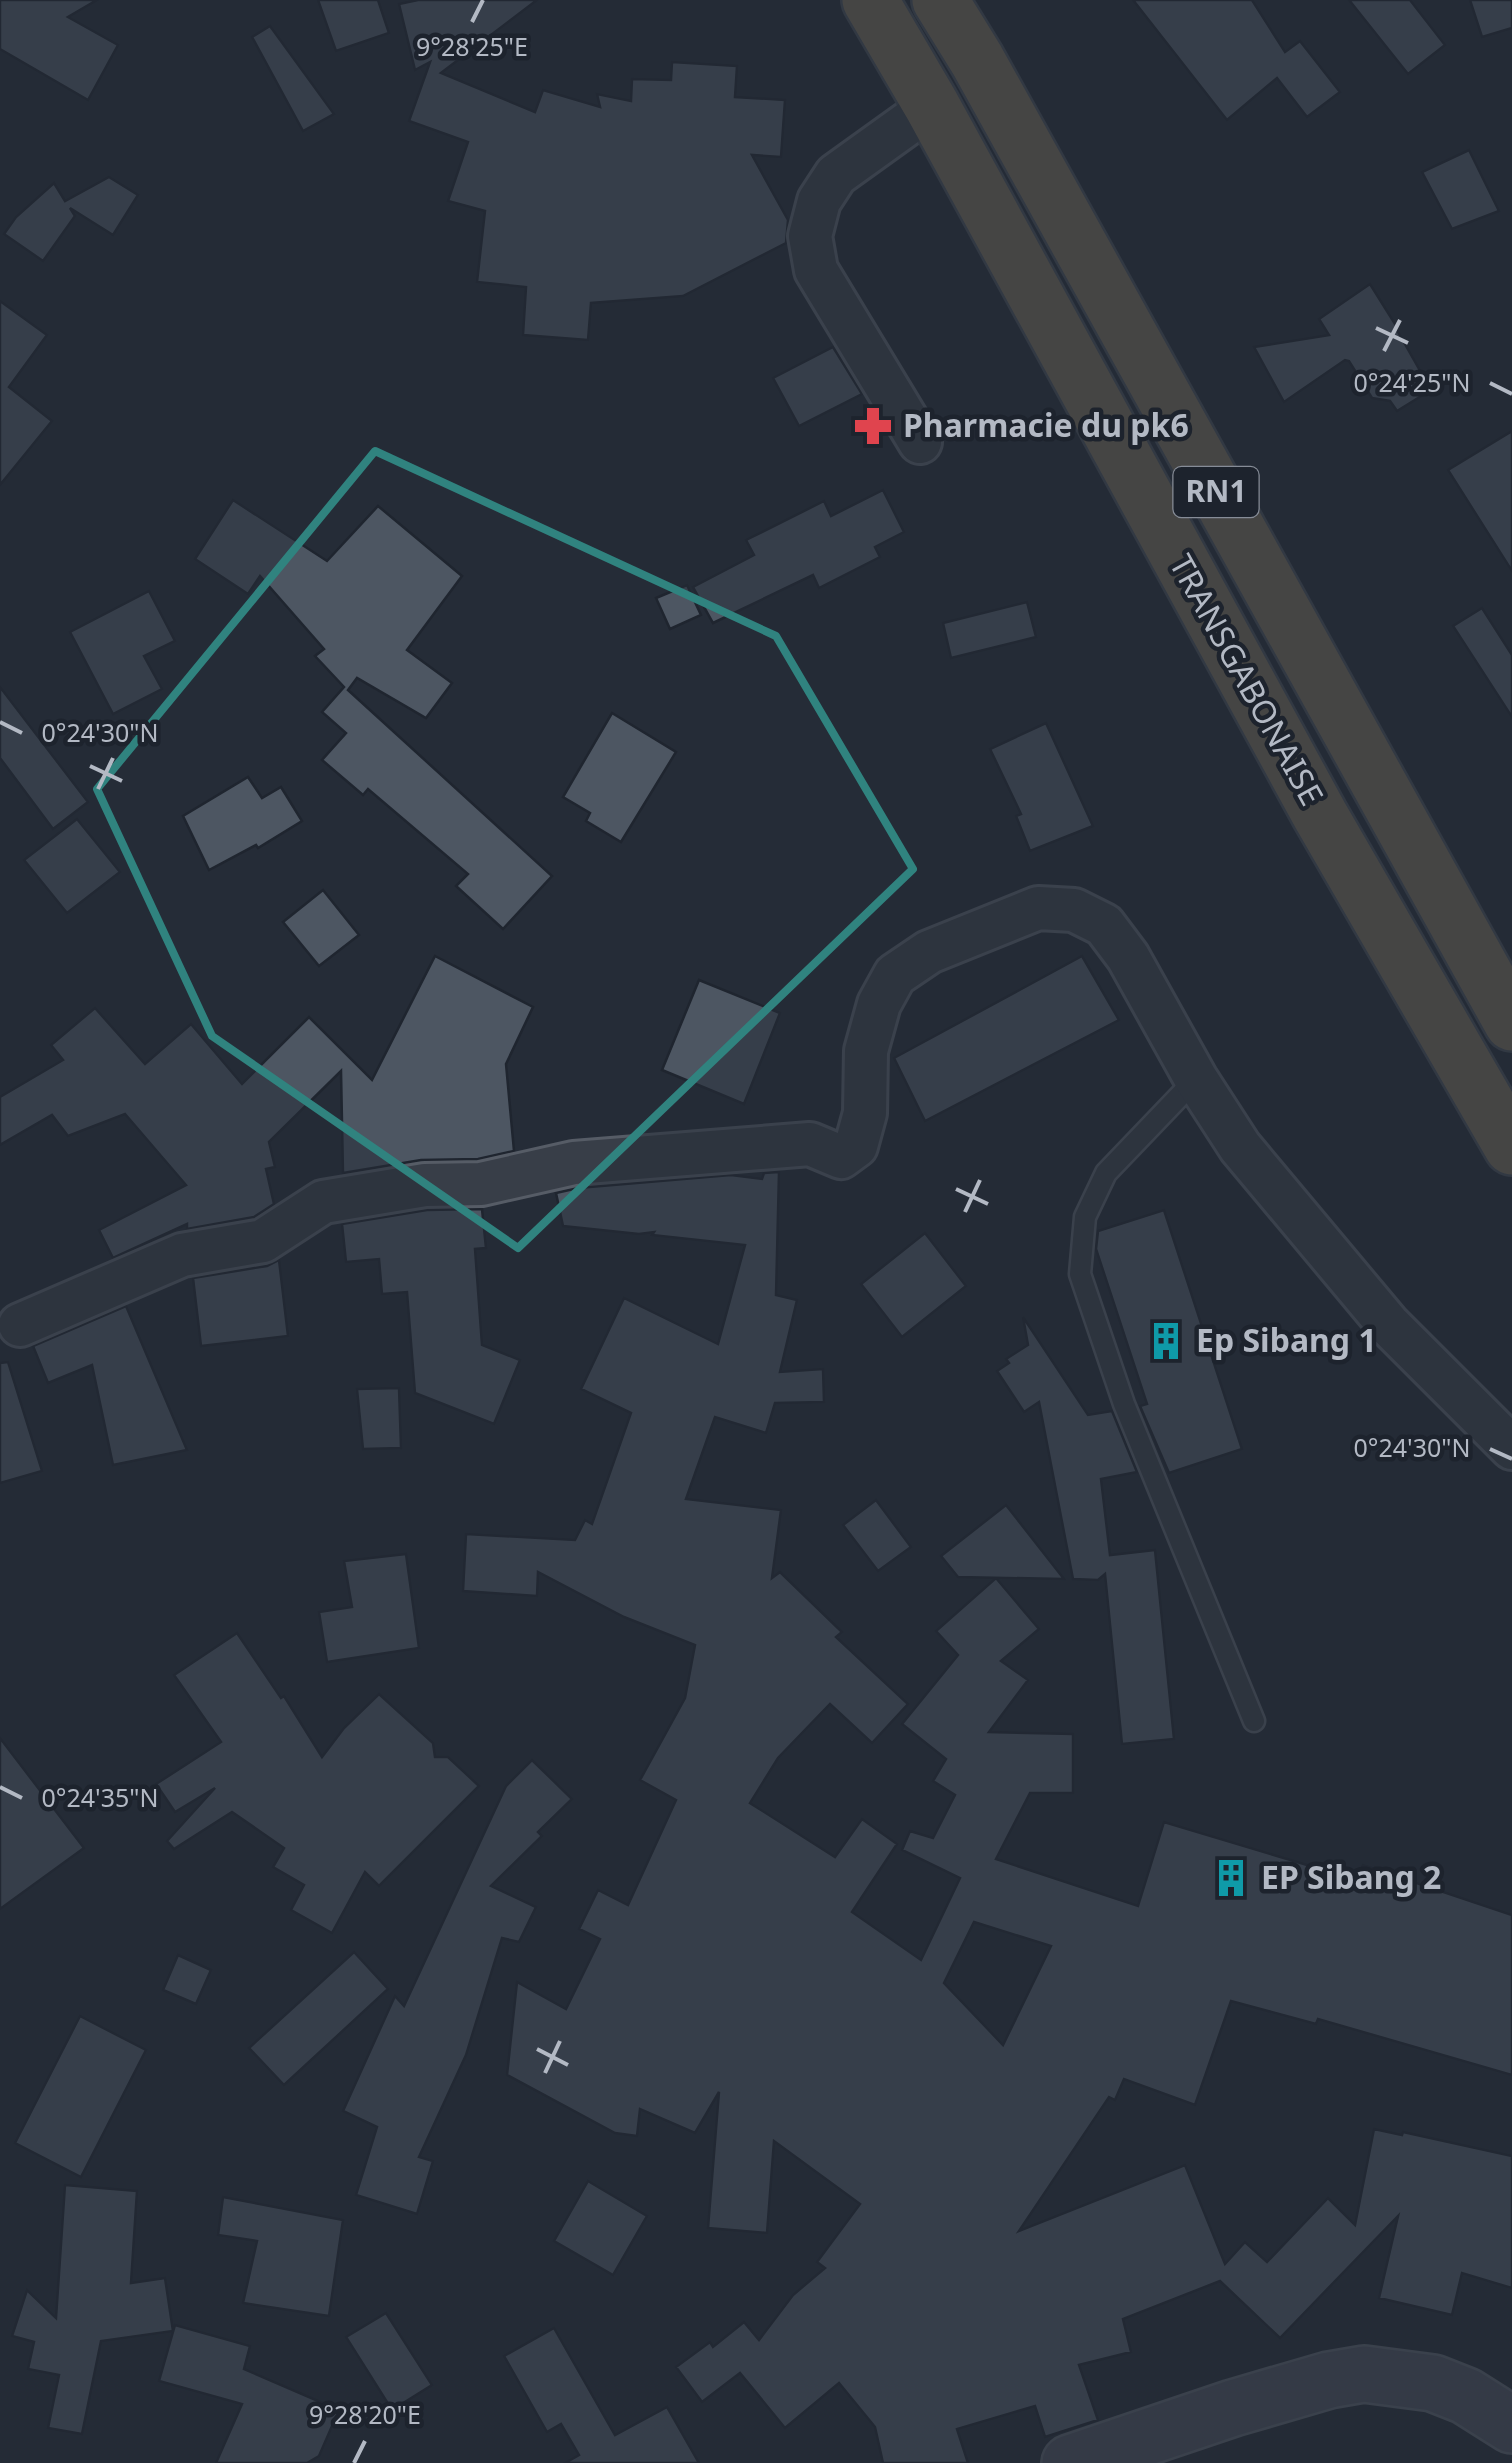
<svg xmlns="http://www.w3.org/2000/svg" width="1512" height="2463" font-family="'Noto Sans',sans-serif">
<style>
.building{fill:#4d5662;stroke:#1f252f;stroke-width:2.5;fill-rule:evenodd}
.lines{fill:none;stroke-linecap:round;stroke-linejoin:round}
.lane-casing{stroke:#565c66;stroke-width:25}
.street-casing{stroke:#565c66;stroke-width:48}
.secondary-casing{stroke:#565c66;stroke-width:60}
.highway-casing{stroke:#434953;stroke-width:60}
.lane{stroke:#383e48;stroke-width:20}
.street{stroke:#383e48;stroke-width:42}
.secondary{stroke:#474d5a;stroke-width:55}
.highway{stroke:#6d6556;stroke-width:55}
.marked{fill:none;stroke:#30837f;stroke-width:8;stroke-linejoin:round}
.ticks{fill:none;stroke:#b3b9c4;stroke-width:4}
.labels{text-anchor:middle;stroke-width:9;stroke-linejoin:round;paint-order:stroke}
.shield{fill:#1d232d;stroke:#868c97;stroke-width:2.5}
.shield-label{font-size:30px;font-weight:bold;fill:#b3b9c4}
.poi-label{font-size:32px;font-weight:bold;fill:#b3b9c4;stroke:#1d232d;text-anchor:start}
.street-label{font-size:32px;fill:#b3b9c4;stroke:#1d232d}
.ticks-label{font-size:25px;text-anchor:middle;fill:#b3b9c4;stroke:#1d232d;stroke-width:9;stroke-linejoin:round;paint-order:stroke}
</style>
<rect width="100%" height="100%" fill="#252c37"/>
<g class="building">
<polygon points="0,0 97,0 68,17 118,45 88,100 0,49"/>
<polygon points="318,0 378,0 389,33 336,51"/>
<polygon points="418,0 537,0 441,73 535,112 543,90 600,107 597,94 631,101 632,79 671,80 672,62 737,66 735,97 785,100 781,157 752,155 788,220 786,243 683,296 591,303 588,340 523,335 526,287 477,282 485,211 448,201 468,142 409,121 430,62 415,70 399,4"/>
<polygon points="1133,0 1252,0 1285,52 1300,41 1340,92 1307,117 1277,78 1227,120"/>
<polygon points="1349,0 1410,0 1445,45 1408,74"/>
<polygon points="1470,0 1512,0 1512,28 1482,37"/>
<polygon points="270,26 334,114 303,131 252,37"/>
<polygon points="1469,150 1499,211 1452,229 1422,172"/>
<polygon points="109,177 138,195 113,235 70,208 75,216 43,261 4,234 16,217 54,183 65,201"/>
<polygon points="1370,284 1395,324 1398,324 1396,326 1397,330 1431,390 1397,411 1390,401 1372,398 1349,361 1345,360 1284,402 1254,347 1329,335 1319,319"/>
<polygon points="0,301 47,335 9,387 52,421 0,485"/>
<polygon points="833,347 862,394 799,426 773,378"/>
<polygon points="1512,431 1512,571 1448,470"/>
<polygon points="883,490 904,532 875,547 880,557 819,588 813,575 713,623 693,587 754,555 746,540 824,501 831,516"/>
<polygon points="233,500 327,561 378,506 462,576 407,650 452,683 426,718 357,678 348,690 552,876 503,929 456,886 468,874 368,789 363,795 322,760 346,733 322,712 344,687 315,656 324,649 260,576 248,594 195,559"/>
<polygon points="687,585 701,615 670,629 656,598"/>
<polygon points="149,591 175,641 144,656 162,689 113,714 70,632"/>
<polygon points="1027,602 1036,637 951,658 943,623"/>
<polygon points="1482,608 1512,655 1512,717 1453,626"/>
<polygon points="0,687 88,802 53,829 0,758"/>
<polygon points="612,713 676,752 621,842 586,821 590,813 563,797"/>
<polygon points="1046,723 1093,826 1030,851 1016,816 1021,814 990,749"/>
<polygon points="248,777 262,798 281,787 302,821 258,848 256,845 209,870 183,816"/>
<polygon points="77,819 120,872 67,913 24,860"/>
<polygon points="323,890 359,935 319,966 283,922"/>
<polygon points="435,956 533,1007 506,1064 514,1151 478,1159 421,1160 343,1173 341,1071 269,1142 275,1167 266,1169 274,1204 254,1217 187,1229 187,1224 113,1258 99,1230 186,1185 125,1114 68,1136 52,1115 0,1145 0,1097 63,1060 51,1045 95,1008 145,1064 191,1024 242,1084 309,1017 372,1080"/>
<polygon points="1082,956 1119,1020 925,1121 894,1058"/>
<polygon points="699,980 780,1013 744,1104 662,1070"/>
<path d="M779 1172 776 1295 797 1300 780 1372 823 1369 824 1402 775 1403 766 1433 715 1417 686 1499 781 1510 772 1578 780 1572 842 1632 836 1637 908 1704 872 1743 830 1704 778 1758 750 1803 835 1857 862 1819 897 1844 852 1912 921 1960 960 1878 902 1850 910 1831 933 1838 955 1795 933 1781 946 1759 902 1724 958 1655 936 1631 996 1578 1039 1629 1001 1661 1028 1680 989 1732 1073 1734V1793H1030L996 1859 1138 1906 1164 1822 1357 1880 1363 1865 1512 1915V2075L1318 2019 1316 2024 1231 2001 1195 2105 1124 2079 1115 2100 1109 2097 1019 2231 1185 2165 1225 2264 1245 2242 1267 2262 1328 2198 1355 2225 1374 2129 1402 2135 1403 2132 1512 2156V2288L1462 2273 1452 2315 1379 2298 1398 2216 1280 2338 1220 2281 1123 2319 1131 2352 1079 2365 1098 2420 1045 2437 1035 2406 957 2429 968 2463H883L875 2427 839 2383 785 2428 740 2373 702 2402 676 2367 710 2342 713 2347 744 2322 759 2340 793 2295 825 2268 817 2262 860 2204 774 2141 767 2233 708 2228 719 2092 695 2133 640 2109 637 2136 615 2133 507 2075 517 1982 566 2009 600 1939 579 1929 598 1890 628 1905 676 1800 640 1780 685 1698 695 1645 624 1617 538 1572 537 1596 463 1591 466 1534 575 1540 585 1520 592 1524 631 1413 581 1389 624 1298 718 1344 745 1245 652 1235 654 1232 639 1234 563 1226 556 1193 578 1188 731 1175 762 1179 764 1173ZM974 1922 1051 1946 1003 2045 944 1983Z"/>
<polygon points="482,1209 486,1248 475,1249 482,1345 520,1360 494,1424 415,1393 407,1292 382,1294 379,1259 346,1262 342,1224 427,1210"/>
<polygon points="1164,1210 1242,1449 1169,1473 1140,1406 1147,1404 1096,1249 1098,1231"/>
<polygon points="925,1233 966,1286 902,1337 861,1284"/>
<polygon points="279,1260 288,1336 201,1346 193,1278 267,1266"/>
<polygon points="126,1306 187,1450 113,1465 92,1365 48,1383 33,1346"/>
<polygon points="1023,1317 1088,1415 1112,1411 1137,1472 1101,1479 1110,1555 1155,1550 1174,1739 1122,1744 1105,1574 1098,1580 1073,1579 1039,1402 1024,1412 997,1371 1009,1363 1006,1359 1028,1345"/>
<polygon points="8,1362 42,1471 0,1483 0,1363"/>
<polygon points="399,1388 401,1448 363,1449 357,1389"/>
<polygon points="876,1500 911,1547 878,1571 843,1525"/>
<polygon points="1006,1505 1064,1579 958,1577 941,1556"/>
<polygon points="406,1554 419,1648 327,1662 319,1612 352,1607 344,1561"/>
<polygon points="237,1633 281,1698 284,1696 322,1757 344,1728 379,1694 433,1743 435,1757 448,1757 479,1786 379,1886 365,1872 332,1933 291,1910 304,1885 273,1867 284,1848 232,1812 174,1849 167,1841 215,1788 175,1812 156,1784 221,1742 174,1675"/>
<polygon points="0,1738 84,1848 0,1909"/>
<polygon points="532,1760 572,1799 538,1832 542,1836 491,1886 536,1907 519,1942 502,1938 466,2055 419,2157 433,2161 417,2214 356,2195 377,2127 343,2111 395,1996 404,2006 506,1786"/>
<polygon points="354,1952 388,1989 284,2085 249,2048"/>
<polygon points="178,1955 211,1970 196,2004 163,1990"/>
<polygon points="80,2016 146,2050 81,2177 15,2143"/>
<polygon points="588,2181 647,2216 613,2275 554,2241"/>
<polygon points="65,2185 137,2191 131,2283 165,2278 173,2331 101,2341 82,2434 48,2428 59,2375 28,2369 34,2342 12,2336 27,2290 56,2318"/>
<polygon points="223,2197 343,2220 329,2316 243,2303 257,2241 218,2235"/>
<polygon points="386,2313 432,2385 392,2410 346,2337"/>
<polygon points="175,2325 250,2346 244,2369 339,2410 319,2456 307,2463 216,2463 242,2404 159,2381"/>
<polygon points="554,2328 615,2435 667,2407 699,2463 565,2463 579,2455 561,2424 547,2432 504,2356"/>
</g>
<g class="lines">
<g class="lane-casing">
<polyline id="lane" points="1196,1079 1106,1173 1085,1217 1080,1274 1124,1404 1254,1721"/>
</g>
<g class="street-casing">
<g id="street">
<polyline points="920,442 816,270 810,236 819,201 836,175 932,106"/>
<polyline points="20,1325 182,1255 263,1241 323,1202 425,1185 481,1184 574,1163 810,1144 841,1157 856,1146 865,1113 866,1051 879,1004 895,975 929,952 1038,908 1074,910 1104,925 1128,957 1196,1079 1240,1147 1388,1324 1512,1448"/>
</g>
</g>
<g class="secondary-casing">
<polyline id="secondary" points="1070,2463 1233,2408 1329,2380 1364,2374 1433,2383 1466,2396 1512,2425"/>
</g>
<g class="highway-casing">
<g id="highway">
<polyline points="870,0 932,106 1320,815 1512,1147"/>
<polyline points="940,0 977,60 1512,1023"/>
</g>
</g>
<use href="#lane" class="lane"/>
<use href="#street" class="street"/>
<use href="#secondary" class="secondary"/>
<use href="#highway" class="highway"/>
</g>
<path d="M0 0H1512V2463H0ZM375 451 776 636 913 869 518 1248 212 1036 97 789Z" fill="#252c37" fill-opacity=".55" fill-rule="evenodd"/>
<path class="marked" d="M375 451 776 636 913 869 518 1248 212 1036 97 789Z"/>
<path class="ticks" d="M472 22 483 0M1376 328 1408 343M1384 351 1400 320M1490 383 1512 394M0 722 22 733M90 766 122 781M98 789 113 758M956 1189 988 1204M965 1212 980 1180M1490 1449 1512 1459M0 1787 22 1798M537 2049 568 2065M545 2073 560 2041M354 2463 365 2441"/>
<defs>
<g id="pharmacy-bare" transform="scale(3)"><path d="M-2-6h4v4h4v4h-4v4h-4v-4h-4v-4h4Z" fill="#e0444e" stroke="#1d232d" stroke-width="2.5" paint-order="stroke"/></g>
<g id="building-bare" transform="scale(3)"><path d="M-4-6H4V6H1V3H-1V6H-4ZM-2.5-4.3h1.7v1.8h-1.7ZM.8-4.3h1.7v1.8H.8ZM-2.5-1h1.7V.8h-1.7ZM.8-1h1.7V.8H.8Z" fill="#0f9aa8" stroke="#1d232d" stroke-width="2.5" paint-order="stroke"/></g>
</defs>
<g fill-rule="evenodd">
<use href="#pharmacy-bare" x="873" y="426"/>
<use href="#building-bare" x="1166" y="1341"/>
<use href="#building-bare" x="1231" y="1878"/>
</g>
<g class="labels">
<rect class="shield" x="1173.5" y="467" width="85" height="50" rx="8"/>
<g class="shield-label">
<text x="1216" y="502">RN1</text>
</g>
<g class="poi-label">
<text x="903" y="437">Pharmacie du pk6</text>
<text x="1196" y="1352">Ep Sibang 1</text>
<text x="1261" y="1889">EP Sibang 2</text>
</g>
<g class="street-label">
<text transform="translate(1246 680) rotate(61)" y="11">TRANSGABONAISE</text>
</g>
</g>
<g class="ticks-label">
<text x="472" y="56">9°28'25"E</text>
<text x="1412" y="392">0°24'25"N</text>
<text x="100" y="742">0°24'30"N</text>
<text x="1412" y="1457">0°24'30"N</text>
<text x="100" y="1807">0°24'35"N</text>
<text x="365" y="2424">9°28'20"E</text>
</g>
</svg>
